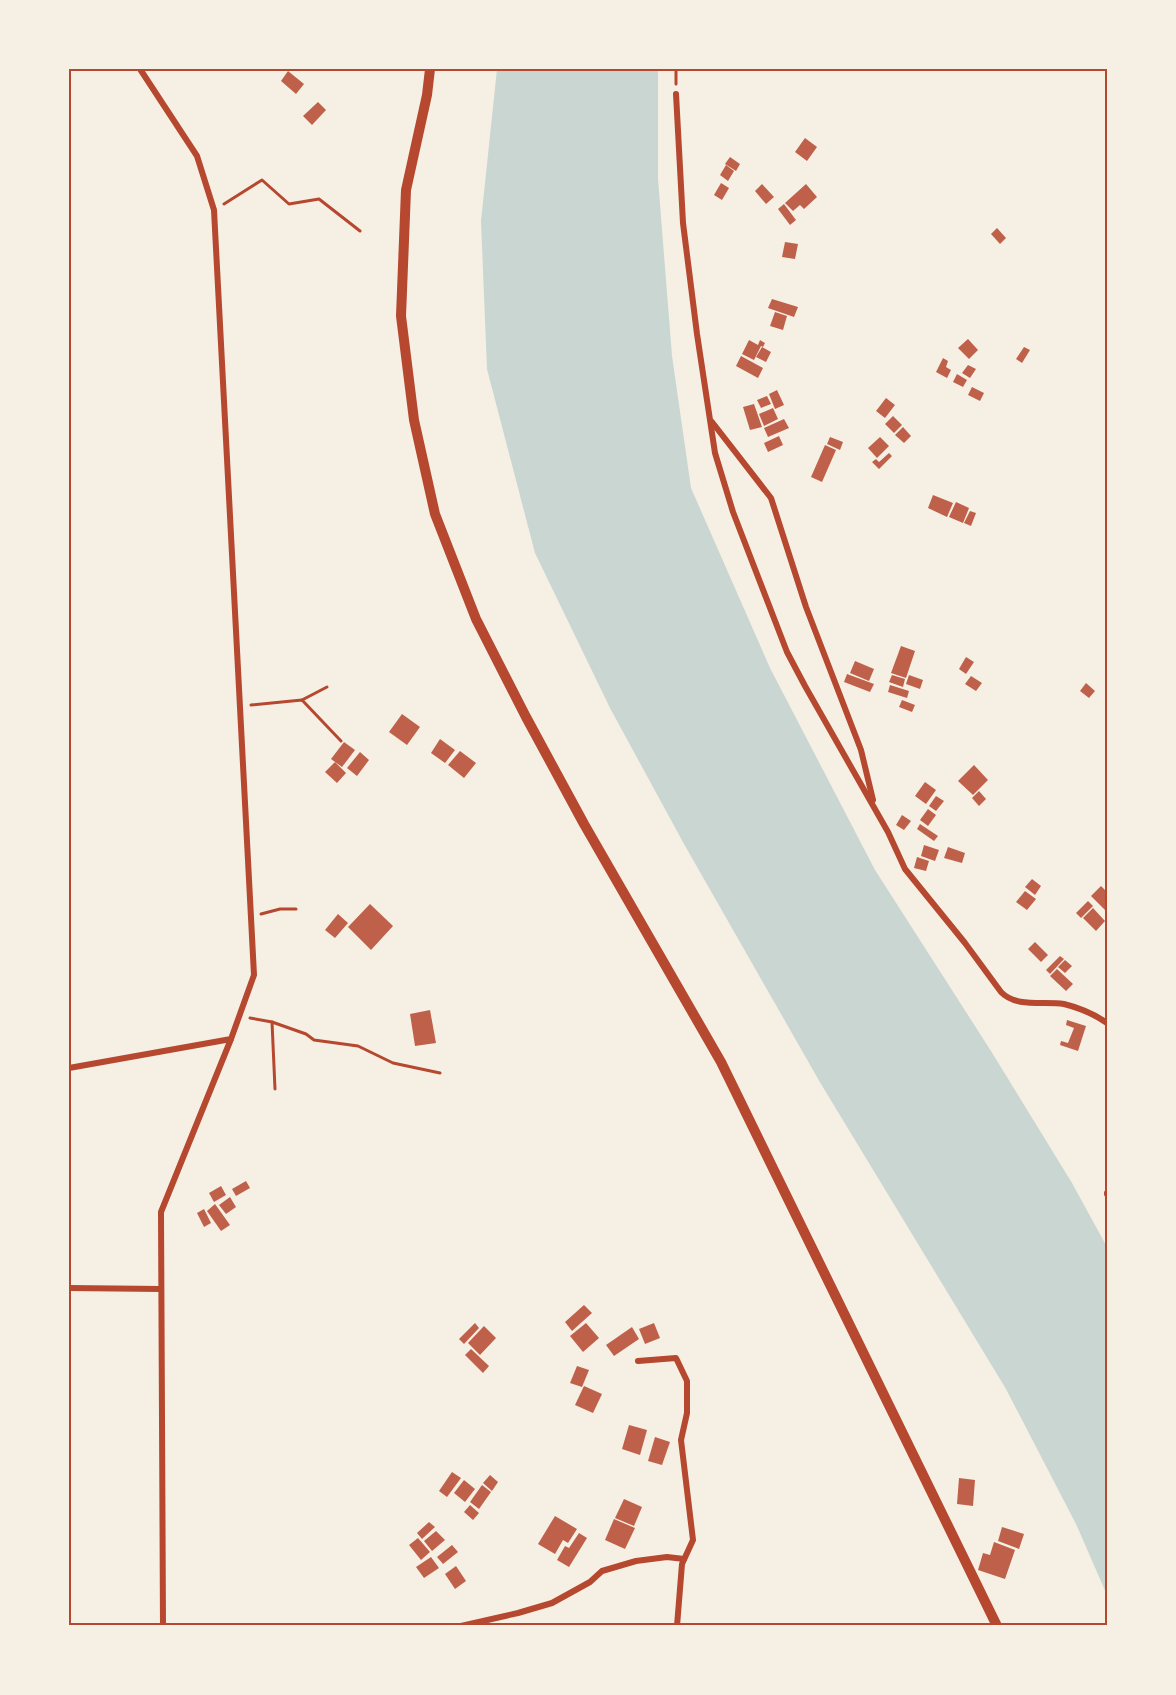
<svg xmlns="http://www.w3.org/2000/svg" width="1176" height="1695" font-family="'Archivo Narrow',sans-serif">
<style>
.water{fill:#c9d6d2}
.building{fill:#bf614a}
.lines{fill:none;stroke-linecap:round;stroke-linejoin:round}
.path{stroke:#b5482f;stroke-width:3}
.minor{stroke:#b5482f;stroke-width:6}
.tertiary{stroke:#b5482f;stroke-width:10}
.neatline{fill:none;stroke:#b5482f;stroke-width:2}
</style>
<rect width="100%" height="100%" fill="#f6efe4"/>
<polygon class="water" points="497,69 658,69 658,179 672,356 691,488 770,668 875,870 991,1051 1072,1183 1107,1247 1107,1595 1076,1524 1006,1389 821,1084 684,844 610,708 535,553 487,369 481,221"/>
<g class="building">
<polygon points="288,71 304,84 296,94 281,81"/>
<polygon points="318,102 326,110 312,125 303,116"/>
<polygon points="805,138 817,147 807,161 795,152"/>
<polygon points="730,157 740,164 736,171 725,164"/>
<polygon points="726,165 734,171 728,181 720,175"/>
<polygon points="721,183 729,188 722,200 714,195"/>
<polygon points="762,184 774,197 766,204 755,191"/>
<polygon points="806,184 817,197 804,209 800,205 793,211 785,203"/>
<polygon points="784,204 796,220 790,225 778,209"/>
<polygon points="997,228 1006,238 1000,244 991,234"/>
<polygon points="785,242 798,244 795,259 782,257"/>
<polygon points="772,299 798,307 794,317 768,308"/>
<polygon points="775,312 787,316 783,330 770,326"/>
<polygon points="968,339 978,350 969,359 958,348"/>
<polygon points="749,340 758,345 760,340 765,343 763,347 761,346 754,360 742,354"/>
<polygon points="762,347 771,352 766,362 756,357"/>
<polygon points="1024,347 1030,350 1022,363 1016,359"/>
<polygon points="741,356 763,368 758,378 736,366"/>
<polygon points="943,358 948,361 946,367 951,370 947,378 936,372"/>
<polygon points="968,365 976,369 970,378 962,373"/>
<polygon points="957,374 967,380 963,387 953,382"/>
<polygon points="972,387 984,393 980,401 968,395"/>
<polygon points="777,390 784,405 775,409 769,394"/>
<polygon points="767,396 771,404 761,408 757,400"/>
<polygon points="886,398 895,405 885,418 876,411"/>
<polygon points="754,404 762,427 750,430 743,407"/>
<polygon points="773,408 778,419 764,426 759,414"/>
<polygon points="893,416 902,425 894,433 885,424"/>
<polygon points="784,419 789,428 768,437 764,428"/>
<polygon points="903,427 911,436 904,443 895,435"/>
<polygon points="779,436 783,445 768,452 764,443"/>
<polygon points="830,437 843,442 840,450 827,444"/>
<polygon points="880,437 889,446 877,458 868,448"/>
<polygon points="825,445 836,450 822,482 811,477"/>
<polygon points="889,453 892,456 879,469 872,462 876,459 879,462"/>
<polygon points="933,495 953,503 947,517 928,508"/>
<polygon points="956,502 969,508 963,523 949,517"/>
<polygon points="970,511 976,513 971,526 964,523"/>
<polygon points="901,646 915,651 906,678 891,673"/>
<polygon points="966,657 974,662 966,674 959,669"/>
<polygon points="855,661 874,669 869,681 850,673"/>
<polygon points="847,674 874,684 870,692 844,682"/>
<polygon points="892,675 905,679 903,687 889,682"/>
<polygon points="909,675 923,680 920,689 906,684"/>
<polygon points="971,676 982,683 976,691 965,684"/>
<polygon points="1086,683 1095,691 1089,698 1080,691"/>
<polygon points="890,685 909,691 907,698 888,692"/>
<polygon points="902,700 915,705 912,712 899,707"/>
<polygon points="402,714 420,727 407,745 389,732"/>
<polygon points="440,739 455,750 445,763 431,753"/>
<polygon points="344,742 355,750 342,767 331,759"/>
<polygon points="460,751 476,763 464,778 448,765"/>
<polygon points="360,752 369,760 357,776 347,768"/>
<polygon points="335,762 346,773 337,783 325,772"/>
<polygon points="974,765 988,780 973,795 958,781"/>
<polygon points="925,782 936,790 926,804 915,796"/>
<polygon points="979,791 986,799 979,806 972,798"/>
<polygon points="936,796 944,801 936,811 929,806"/>
<polygon points="928,809 936,815 928,826 920,820"/>
<polygon points="902,815 911,821 904,830 896,825"/>
<polygon points="920,824 938,836 934,841 917,829"/>
<polygon points="924,845 939,850 935,861 921,856"/>
<polygon points="948,847 965,853 962,863 944,858"/>
<polygon points="917,857 929,861 926,871 914,868"/>
<polygon points="1032,879 1041,886 1035,895 1025,887"/>
<polygon points="1101,886 1107,892 1107,912 1091,896"/>
<polygon points="1025,891 1036,899 1027,910 1016,902"/>
<polygon points="1088,901 1093,906 1081,918 1076,913"/>
<polygon points="370,904 393,926 371,950 348,927"/>
<polygon points="1093,908 1105,921 1096,931 1083,918"/>
<polygon points="338,914 348,923 335,938 325,930"/>
<polygon points="1035,942 1048,955 1041,962 1028,949"/>
<polygon points="1060,956 1064,959 1050,974 1046,970"/>
<polygon points="1065,960 1072,966 1065,973 1058,967"/>
<polygon points="1057,969 1073,984 1066,991 1050,976"/>
<polygon points="430,1010 436,1043 415,1046 410,1014"/>
<polygon points="1067,1020 1086,1026 1078,1051 1060,1045 1061,1041 1068,1043 1074,1028 1066,1025"/>
<polygon points="246,1181 250,1188 236,1196 232,1189"/>
<polygon points="221,1186 226,1195 214,1202 209,1193"/>
<polygon points="230,1197 236,1207 226,1214 219,1205"/>
<polygon points="215,1204 230,1225 221,1231 207,1211"/>
<polygon points="204,1209 211,1223 204,1227 197,1213"/>
<polygon points="584,1305 592,1313 572,1331 565,1322"/>
<polygon points="475,1323 479,1328 464,1344 459,1339"/>
<polygon points="586,1323 599,1338 583,1352 570,1336"/>
<polygon points="654,1323 660,1338 645,1344 639,1329"/>
<polygon points="484,1326 496,1338 480,1355 468,1343"/>
<polygon points="632,1327 639,1339 614,1356 606,1345"/>
<polygon points="471,1349 489,1366 483,1373 465,1355"/>
<polygon points="577,1366 589,1370 582,1387 570,1383"/>
<polygon points="584,1386 602,1394 593,1413 575,1405"/>
<polygon points="629,1425 647,1430 640,1455 622,1449"/>
<polygon points="655,1437 670,1442 662,1465 648,1461"/>
<polygon points="452,1472 461,1478 447,1497 439,1491"/>
<polygon points="490,1475 498,1482 492,1491 483,1483"/>
<polygon points="959,1478 975,1480 973,1506 957,1504"/>
<polygon points="464,1480 475,1489 465,1502 454,1493"/>
<polygon points="482,1485 491,1492 479,1509 470,1502"/>
<polygon points="624,1499 642,1507 634,1526 615,1518"/>
<polygon points="470,1505 479,1513 473,1520 464,1512"/>
<polygon points="555,1516 577,1529 568,1543 563,1540 555,1554 538,1544"/>
<polygon points="614,1519 635,1528 625,1549 605,1540"/>
<polygon points="429,1522 435,1527 422,1539 417,1533"/>
<polygon points="1002,1527 1024,1534 1019,1549 998,1541"/>
<polygon points="436,1531 445,1540 432,1551 424,1541"/>
<polygon points="579,1533 587,1538 569,1567 557,1560 565,1546 569,1548"/>
<polygon points="418,1538 430,1552 421,1560 409,1545"/>
<polygon points="994,1542 1015,1550 1005,1579 978,1570 983,1553 990,1555"/>
<polygon points="452,1545 458,1552 443,1564 437,1557"/>
<polygon points="431,1557 439,1568 424,1578 416,1567"/>
<polygon points="456,1566 466,1581 455,1589 445,1574"/>
</g>
<g class="lines">
<g class="path">
<polyline points="676,69 676,84"/>
<polyline points="224,204 262,180 289,204 319,199 360,231"/>
<polyline points="302,700 327,687"/>
<polyline points="251,705 302,700 341,741"/>
<polyline points="261,914 280,909 296,909"/>
<polyline points="250,1018 272,1022 275,1089"/>
<polyline points="272,1022 306,1034 314,1040 358,1046 393,1063 440,1073"/>
</g>
<g class="minor">
<path d="M676 94 683 223 697 334 715 453 733 512 787 652 805 686 888 832 905 869 965 943 1001 992C1016 1008 1044 1001 1064 1004 1080 1008 1094 1014 1107 1023"/>
<polyline points="712,422 771,498 806,607 861,750 873,800"/>
<polyline points="69,1068 231,1039 254,975 214,210 197,156 140,69"/>
<polyline points="1107,1193 1107,1194"/>
<polyline points="69,1288 161,1289"/>
<polyline points="638,1361 676,1358 687,1381 687,1413 681,1440 693,1540 682,1564 677,1626"/>
<polyline points="163,1626 161,1212 231,1039"/>
<polyline points="461,1626 518,1613 552,1603 590,1582 602,1571 636,1561 667,1557 684,1559"/>
</g>
<polyline class="tertiary" points="430,69 427,95 406,190 401,316 414,420 435,514 476,619 526,717 584,824 721,1062 997,1626"/>
</g>
<rect width="1176" height="1695" fill="none" stroke="#f6efe4" stroke-width="141"/>
<rect x="70" y="70" width="1036" height="1554" class="neatline"/>
</svg>
